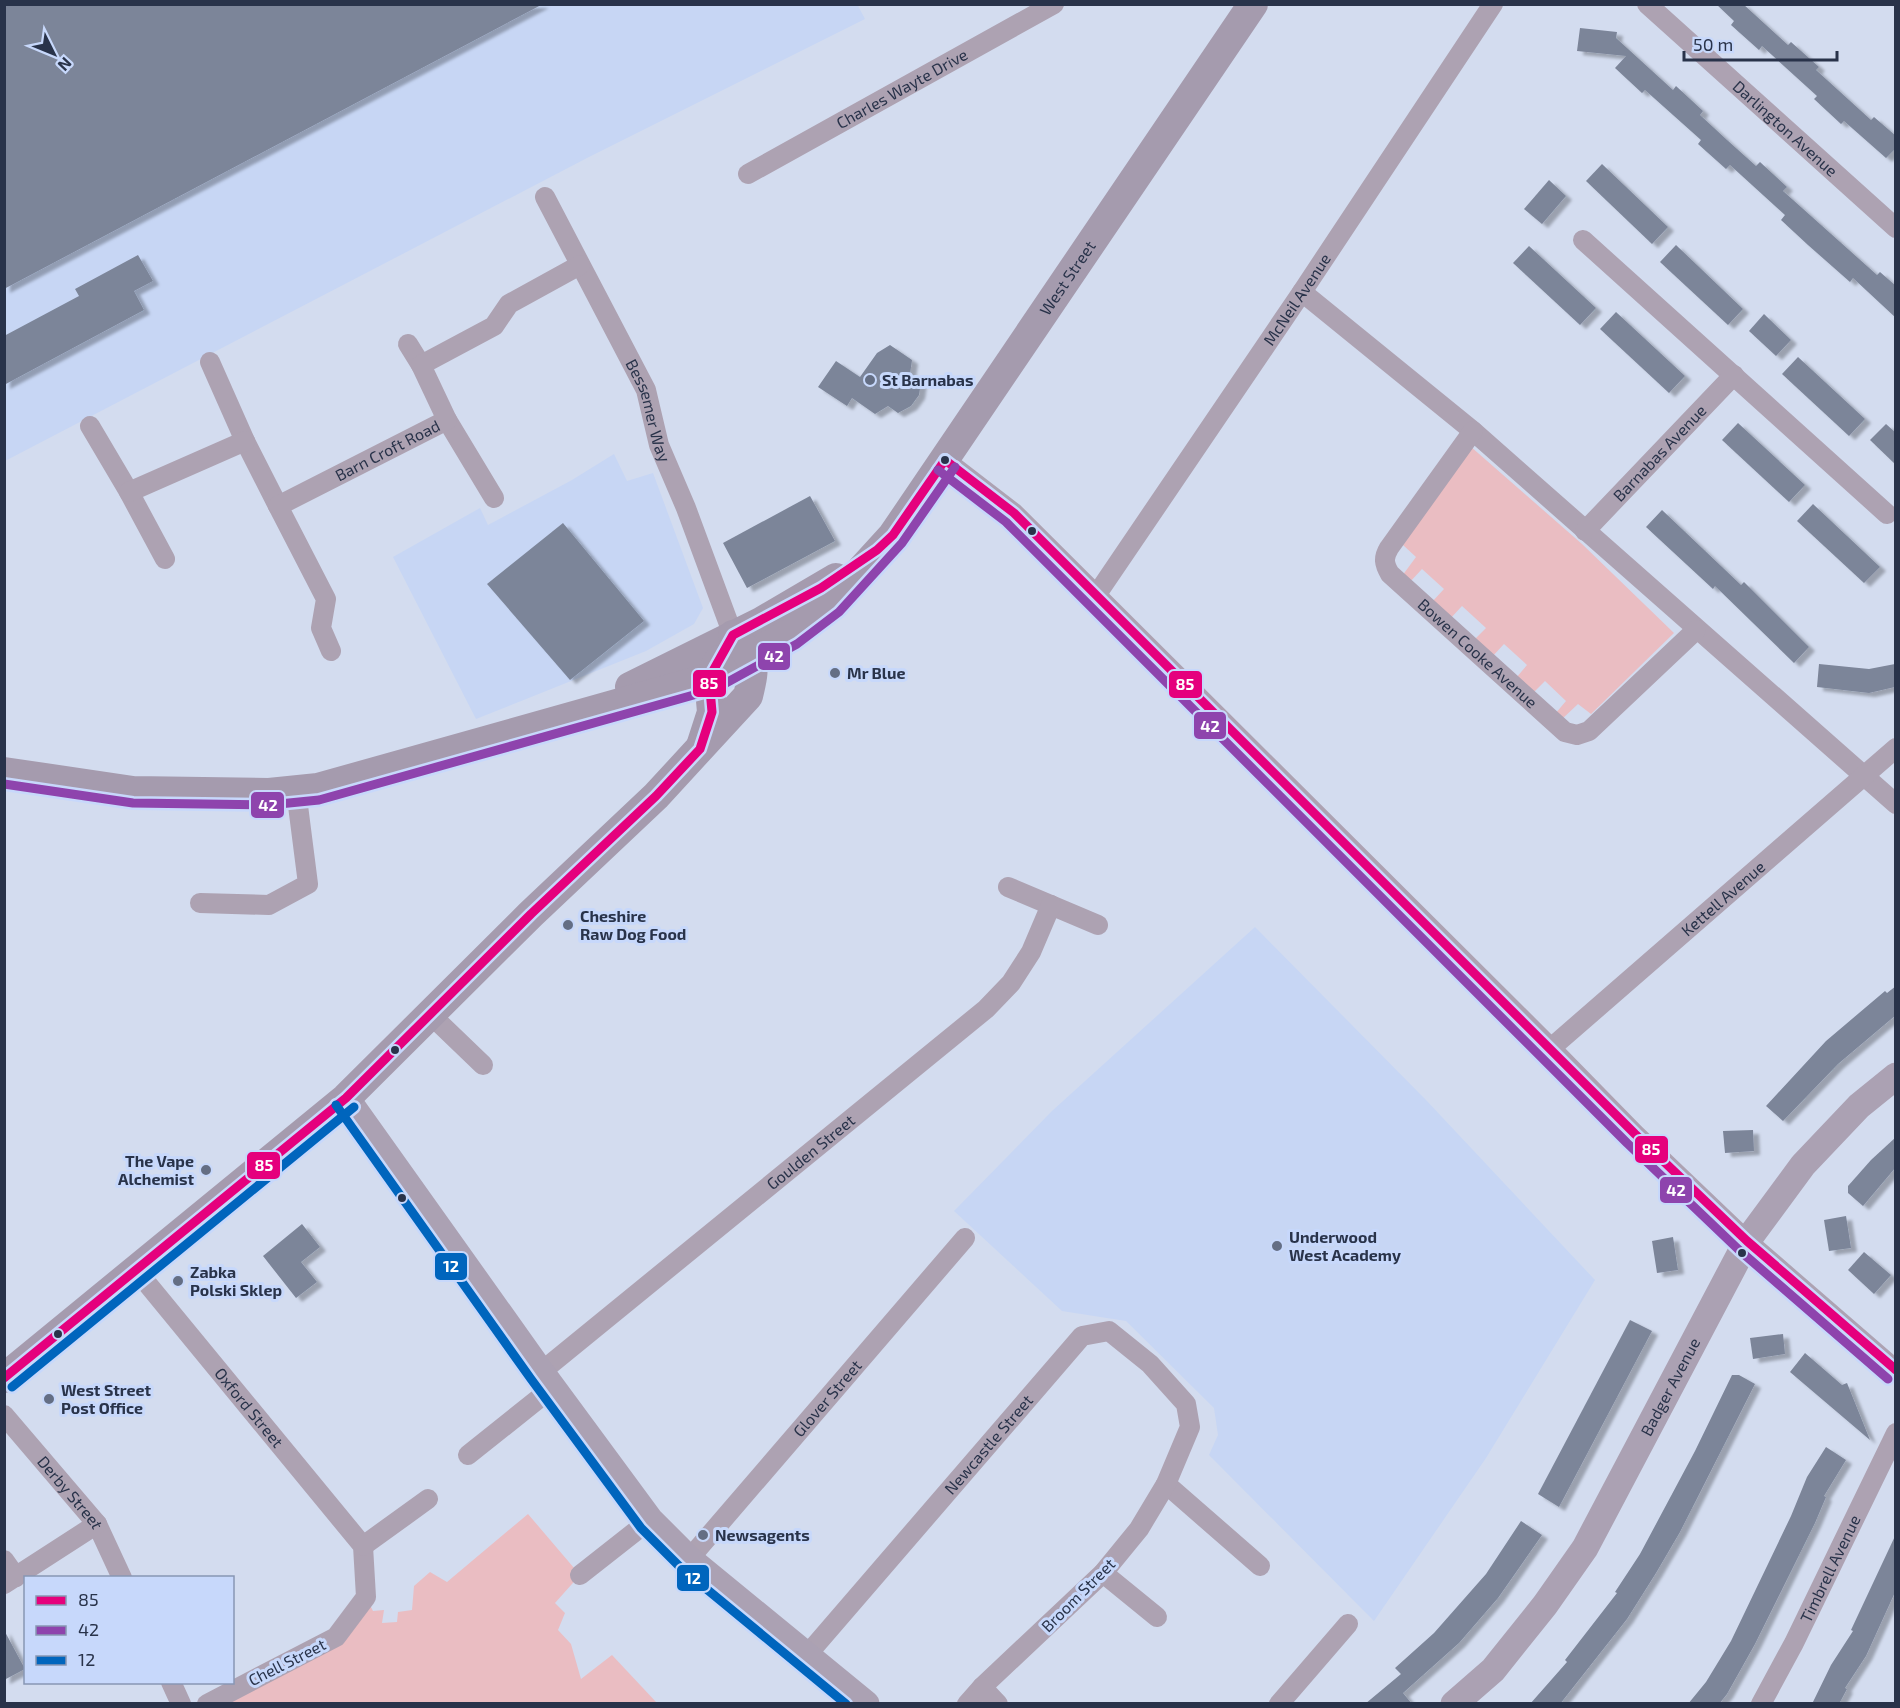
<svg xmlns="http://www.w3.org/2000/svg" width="1900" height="1708" font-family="'Exo 2',sans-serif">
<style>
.built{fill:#c7d6f4}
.green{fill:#eabdc2}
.building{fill:#7c8599;filter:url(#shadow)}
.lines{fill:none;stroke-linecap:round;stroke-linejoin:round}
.street{stroke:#ada2b2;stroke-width:20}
.secondary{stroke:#aba1b3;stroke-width:27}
.primary{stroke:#a59bae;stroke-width:30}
.bus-1-casing{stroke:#c7d8fb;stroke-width:14}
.bus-2-casing{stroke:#c7d8fb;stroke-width:14}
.bus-3-casing{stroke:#c7d8fb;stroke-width:14}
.bus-1{stroke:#e5007d;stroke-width:9}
.bus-2{stroke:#8e44ad;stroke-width:9}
.bus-3{stroke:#0065bd;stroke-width:9}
.poi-dot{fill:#646e84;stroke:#c7d8fb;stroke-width:2}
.bus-dot{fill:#29334a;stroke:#c7d8fb;stroke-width:2}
.labels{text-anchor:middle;stroke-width:6;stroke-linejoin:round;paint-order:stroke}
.street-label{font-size:16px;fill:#29334a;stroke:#c7d8fb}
.poi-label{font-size:16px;font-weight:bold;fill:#29334a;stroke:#c7d8fb;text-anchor:start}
.line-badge{stroke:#c7d8fb;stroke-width:2}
.badge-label{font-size:16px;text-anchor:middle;font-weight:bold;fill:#fff}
</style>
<defs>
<filter id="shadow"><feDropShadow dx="6" dy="4" stdDeviation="1.5" flood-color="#0004"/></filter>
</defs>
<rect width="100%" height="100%" fill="#d3dcef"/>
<g class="built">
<polygon points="857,4 865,19 587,158 5,461 4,5"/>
<polygon points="614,454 627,481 653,473 703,608 694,624 646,651 476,719 393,557 480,508 488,525 572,480"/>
<polygon points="1255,927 1426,1100 1595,1280 1486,1458 1374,1621 1209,1455 1218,1435 1214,1408 1126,1321 1062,1311 954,1211 1052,1111"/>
</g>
<g class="green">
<polygon points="1470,446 1582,544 1674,633 1591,714 1578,704 1561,720 1555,714 1566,701 1545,681 1532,694 1516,678 1527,665 1504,644 1491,658 1473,641 1486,628 1462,606 1449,620 1431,603 1444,589 1422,569 1409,583 1402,576 1416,557 1403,545"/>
<polygon points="528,1514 580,1575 555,1603 565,1613 558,1630 571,1644 581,1679 612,1655 657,1703 207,1704 336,1637 366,1597 373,1611 384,1610 382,1623 397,1622 398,1612 412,1610 414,1586 430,1572 447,1582"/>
</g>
<g class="building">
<polygon points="4,4 543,4 4,289"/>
<polygon points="1716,4 1743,4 1788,45 1791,42 1819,67 1816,70 1871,120 1874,117 1896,136 1896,148 1886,158 1844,121 1841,124 1814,99 1817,96 1762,46 1759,50 1731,25 1734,21"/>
<polygon points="1580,28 1617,32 1616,38 1673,90 1676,86 1703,111 1700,115 1727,140 1756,166 1760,162 1787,187 1783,191 1877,275 1880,272 1896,286 1896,318 1853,278 1850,282 1808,245 1781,220 1785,215 1730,165 1726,169 1698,144 1701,140 1645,90 1642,93 1615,68 1626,56 1577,51"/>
<polygon points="1602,164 1668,227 1652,244 1586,181"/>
<polygon points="1549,180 1566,196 1542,224 1524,209"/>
<polygon points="1676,245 1743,309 1728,325 1660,262"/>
<polygon points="1529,246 1596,308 1580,325 1513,263"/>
<polygon points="138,255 153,281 134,291 144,310 4,385 4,336 79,296 75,289"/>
<polygon points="1616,312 1685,376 1669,393 1600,329"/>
<polygon points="1764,314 1791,340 1776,356 1749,331"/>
<polygon points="890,345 912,360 910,374 921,382 919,395 911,406 898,413 888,406 875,414 852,398 847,406 818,387 836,361 860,377 877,353"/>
<polygon points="1798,357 1865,419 1849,436 1782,374"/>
<polygon points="1738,423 1805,485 1789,502 1722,440"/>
<polygon points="1886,424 1896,433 1896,465 1870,440"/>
<polygon points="810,496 835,541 747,588 723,543"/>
<polygon points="1813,504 1880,567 1864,583 1797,521"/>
<polygon points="1662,510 1741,585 1744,582 1809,647 1794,663 1715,586 1713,589 1646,527"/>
<polygon points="563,523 644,621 570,680 487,584"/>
<polygon points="1819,664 1869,669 1895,664 1895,687 1869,693 1817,687"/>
<polygon points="1896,986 1896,1015 1838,1064 1783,1121 1766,1106 1826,1041 1885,991 1887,993"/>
<polygon points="1753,1130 1754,1151 1725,1153 1723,1131"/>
<polygon points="1896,1137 1896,1167 1863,1206 1848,1193 1848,1186 1871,1160"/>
<polygon points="1846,1216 1851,1248 1829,1251 1824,1220"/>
<polygon points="302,1224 320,1247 301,1262 317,1282 296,1298 263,1256"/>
<polygon points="1673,1237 1678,1270 1657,1273 1652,1241"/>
<polygon points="1864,1252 1891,1275 1874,1294 1848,1270"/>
<polygon points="1630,1320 1652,1331 1559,1507 1538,1494"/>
<polygon points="1783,1334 1785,1354 1753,1359 1750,1338"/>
<polygon points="1805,1353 1842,1385 1847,1383 1870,1440 1790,1372"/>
<polygon points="1732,1375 1739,1375 1755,1384 1680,1532 1656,1573 1627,1619 1560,1704 1530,1704 1567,1662 1565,1660 1617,1593 1615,1592 1640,1554 1695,1451"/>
<polygon points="1826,1447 1846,1460 1824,1496 1826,1497 1815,1523 1755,1644 1727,1694 1719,1704 1688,1704 1706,1682 1731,1641 1791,1516 1807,1477"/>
<polygon points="1521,1521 1542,1535 1498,1598 1459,1643 1403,1693 1412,1704 1365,1704 1401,1674 1395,1668 1434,1633 1486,1574"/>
<polygon points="1896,1534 1896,1590 1866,1656 1845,1688 1847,1689 1839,1704 1812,1704 1831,1665 1853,1631 1851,1630"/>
<polygon points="4,1630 25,1669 4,1680"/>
</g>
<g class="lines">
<g class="street">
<path id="s1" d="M1647 4 1896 228"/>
<path id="s2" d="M748 174 1054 4"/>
<path id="s3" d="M545 197 646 390 659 445 686 508 733 635"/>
<polyline points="1583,240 1887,514"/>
<polyline points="1302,292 1473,431 1896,804"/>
<polyline points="408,344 421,365"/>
<polyline points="210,362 245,441 278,506"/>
<polyline points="447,420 494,498"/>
<polyline points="90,426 129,492 165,559"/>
<path id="s4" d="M1473 431 1389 548C1383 558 1384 564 1390 574L1565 732 1577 735 1589 731 1696 630"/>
<polyline points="945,460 1014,513 1551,1048 1635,1134 1747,1241 1896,1370"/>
<polyline points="129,492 245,441"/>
<path id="s5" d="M1585 531 1734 375"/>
<path id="s6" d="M1097 594 1302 292 1493 4"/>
<path id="s7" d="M331 651 321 628 326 599 278 506 447 420 421 365 494 326 509 304 580 265"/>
<polyline points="1008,887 1098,925"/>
<polyline points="200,903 269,905 308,884 296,790"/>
<polyline points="431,1015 483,1065"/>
<path id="s8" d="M1551 1048 1896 748"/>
<path id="s9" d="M136 1270 363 1546 366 1597 336 1637 207 1704"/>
<path id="s10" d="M541 1372 986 1009 1011 983 1031 952 1051 905"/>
<path id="s11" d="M4 1415 97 1524 122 1578"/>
<polyline points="468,1455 552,1388"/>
<polyline points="1166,1484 1260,1566"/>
<polyline points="363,1546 428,1499"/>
<path id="s12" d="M689 1559 965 1238"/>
<polyline points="4,1560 16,1577"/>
<polyline points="1103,1573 1157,1617"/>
<polyline points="580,1575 650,1520"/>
<polyline points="4,1584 97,1524"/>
<path id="s13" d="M807 1655 1082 1336 1109 1331 1150 1364 1186 1404 1190 1427 1166 1484 1139 1529 1103 1573 982 1687 967 1704"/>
<polyline points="171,1682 181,1704"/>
<polyline points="982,1687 998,1704"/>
<polyline points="1279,1704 1348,1624"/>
<path id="s14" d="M1761 1704 1794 1643 1896 1433"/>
</g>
<g class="secondary">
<polyline points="346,1098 541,1372 650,1520 689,1559 866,1704"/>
<path id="s15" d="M1454 1704 1493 1670 1545 1605 1585 1548 1747 1241 1803 1165 1859 1106 1896 1076"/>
</g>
<g class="primary">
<polyline points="630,687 761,622 836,578"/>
<polyline points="701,746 712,712 709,678 719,660"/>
<path id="s16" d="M4 772 133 791 269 793 318 788 709 678 791 633 831 603 893 535 1253 4"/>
<path d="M4 1378 346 1098 531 914 656 796 748 696C756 663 755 660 733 635"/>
</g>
<g class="bus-1-casing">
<g id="bus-1">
<polyline points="945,460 1014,513 1635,1134 1747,1241 1896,1370"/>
<polyline points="4,1378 346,1098 531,914 656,796 700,749 712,712 709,678 733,635 821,588 877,550 893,535 945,460"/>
</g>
</g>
<g class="bus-2-casing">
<g id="bus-2">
<polyline points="938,470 1006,522 1627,1143 1739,1250 1888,1379"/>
<polyline points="4,784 133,803 269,805 319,800 715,689 797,644 839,612 902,543 955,467"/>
</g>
</g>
<g class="bus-3-casing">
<g id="bus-3">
<polyline points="336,1105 531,1379 641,1528 681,1568 846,1704"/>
<polyline points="12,1387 354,1107"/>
</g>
</g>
<use href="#bus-1" class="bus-1"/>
<use href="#bus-2" class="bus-2"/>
<use href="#bus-3" class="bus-3"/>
</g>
<g class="poi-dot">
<circle cx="870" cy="380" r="6"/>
<circle cx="835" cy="673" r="6"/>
<circle cx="568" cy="925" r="6"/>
<circle cx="206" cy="1170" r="6"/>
<circle cx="1277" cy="1246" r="6"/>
<circle cx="178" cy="1281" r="6"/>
<circle cx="49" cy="1399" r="6"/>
<circle cx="703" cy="1535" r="6"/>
</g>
<g class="bus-dot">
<circle cx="945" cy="460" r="5"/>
<circle cx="1032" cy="531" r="5"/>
<circle cx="395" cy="1050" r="5"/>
<circle cx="402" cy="1198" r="5"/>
<circle cx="1742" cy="1253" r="5"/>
<circle cx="58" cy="1334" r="5"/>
</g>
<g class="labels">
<g class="street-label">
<text dy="6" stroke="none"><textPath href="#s2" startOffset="176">Charles Wayte Drive</textPath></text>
<text dy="6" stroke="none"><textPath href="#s1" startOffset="186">Darlington Avenue</textPath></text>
<text dy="6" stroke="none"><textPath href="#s16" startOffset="1268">West Street</textPath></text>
<text dy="6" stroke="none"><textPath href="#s6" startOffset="356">McNeil Avenue</textPath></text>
<text dy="6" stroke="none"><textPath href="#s3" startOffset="238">Bessemer Way</textPath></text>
<text dy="6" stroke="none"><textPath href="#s7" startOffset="282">Barn Croft Road</textPath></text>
<text dy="6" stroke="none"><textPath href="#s5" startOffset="108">Barnabas Avenue</textPath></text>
<text dy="6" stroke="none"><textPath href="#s4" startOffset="290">Bowen Cooke Avenue</textPath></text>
<text dy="6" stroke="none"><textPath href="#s8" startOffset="228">Kettell Avenue</textPath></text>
<text dy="6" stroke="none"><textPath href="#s10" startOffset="348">Goulden Street</textPath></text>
<text dy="6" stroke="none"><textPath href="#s15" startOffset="387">Badger Avenue</textPath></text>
<text dy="6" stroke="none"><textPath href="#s12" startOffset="212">Glover Street</textPath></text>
<text dy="6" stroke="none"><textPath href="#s9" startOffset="178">Oxford Street</textPath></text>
<text dy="6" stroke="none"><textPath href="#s13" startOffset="278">Newcastle Street</textPath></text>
<text dy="6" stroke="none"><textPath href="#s11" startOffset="102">Derby Street</textPath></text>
<text dy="6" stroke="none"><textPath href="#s14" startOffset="152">Timbrell Avenue</textPath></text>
<text transform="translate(1078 1595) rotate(-45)" y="6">Broom Street</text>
<text transform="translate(287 1662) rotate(-27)" y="6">Chell Street</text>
</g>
<g class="poi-label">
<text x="882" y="386">St Barnabas</text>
<text x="847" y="679">Mr Blue</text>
<text x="580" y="922">Cheshire<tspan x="580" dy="18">Raw Dog Food</tspan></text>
<text x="194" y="1167" text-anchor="end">The Vape<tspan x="194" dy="18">Alchemist</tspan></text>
<text x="1289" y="1243">Underwood<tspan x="1289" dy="18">West Academy</tspan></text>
<text x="190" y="1278">Zabka<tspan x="190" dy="18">Polski Sklep</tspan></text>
<text x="61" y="1396">West Street<tspan x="61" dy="18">Post Office</tspan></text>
<text x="715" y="1541">Newsagents</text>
</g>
</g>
<g class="line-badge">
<rect x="757" y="642" width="34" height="29" rx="6" fill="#8e44ad"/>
<rect x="692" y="669" width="35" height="29" rx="6" fill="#e5007d"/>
<rect x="1168" y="670" width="35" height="29" rx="6" fill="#e5007d"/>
<rect x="1193" y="711" width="34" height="29" rx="6" fill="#8e44ad"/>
<rect x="250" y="791" width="35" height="28" rx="6" fill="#8e44ad"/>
<rect x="1634" y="1135" width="35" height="29" rx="6" fill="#e5007d"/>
<rect x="246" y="1151" width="35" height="29" rx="6" fill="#e5007d"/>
<rect x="1659" y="1176" width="34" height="28" rx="6" fill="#8e44ad"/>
<rect x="434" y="1252" width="34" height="29" rx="6" fill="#0065bd"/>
<rect x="676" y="1564" width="34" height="28" rx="6" fill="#0065bd"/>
</g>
<g class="badge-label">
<text x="774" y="662">42</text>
<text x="709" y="689">85</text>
<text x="1185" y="690">85</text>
<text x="1210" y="732">42</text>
<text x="268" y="811">42</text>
<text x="1651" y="1155">85</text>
<text x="264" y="1171">85</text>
<text x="1676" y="1196">42</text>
<text x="451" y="1272">12</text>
<text x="693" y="1584">12</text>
</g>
<rect width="1900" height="1708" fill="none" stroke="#29334a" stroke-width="12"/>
<rect x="24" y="1576" width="210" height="108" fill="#c7d8fb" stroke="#8896b4" stroke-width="1.5"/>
<rect x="36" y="1596" width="30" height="9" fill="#e5007d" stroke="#8896b4" stroke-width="1.5"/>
<text x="78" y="1606" font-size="18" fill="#29334a">85</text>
<rect x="36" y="1626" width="30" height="9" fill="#8e44ad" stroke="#8896b4" stroke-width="1.5"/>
<text x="78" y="1636" font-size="18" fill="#29334a">42</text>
<rect x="36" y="1656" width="30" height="9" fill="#0065bd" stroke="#8896b4" stroke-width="1.5"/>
<text x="78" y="1666" font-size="18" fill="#29334a">12</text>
<g transform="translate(54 54) rotate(133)" stroke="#c7d8fb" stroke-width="4.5" paint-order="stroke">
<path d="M0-4.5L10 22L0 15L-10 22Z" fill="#29334a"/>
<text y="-9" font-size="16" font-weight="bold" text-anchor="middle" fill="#29334a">N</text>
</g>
<path d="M1684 51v9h153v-9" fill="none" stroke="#29334a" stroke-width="3"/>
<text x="1693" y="51" font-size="18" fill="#29334a" stroke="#c7d8fb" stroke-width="4.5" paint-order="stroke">50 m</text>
</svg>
